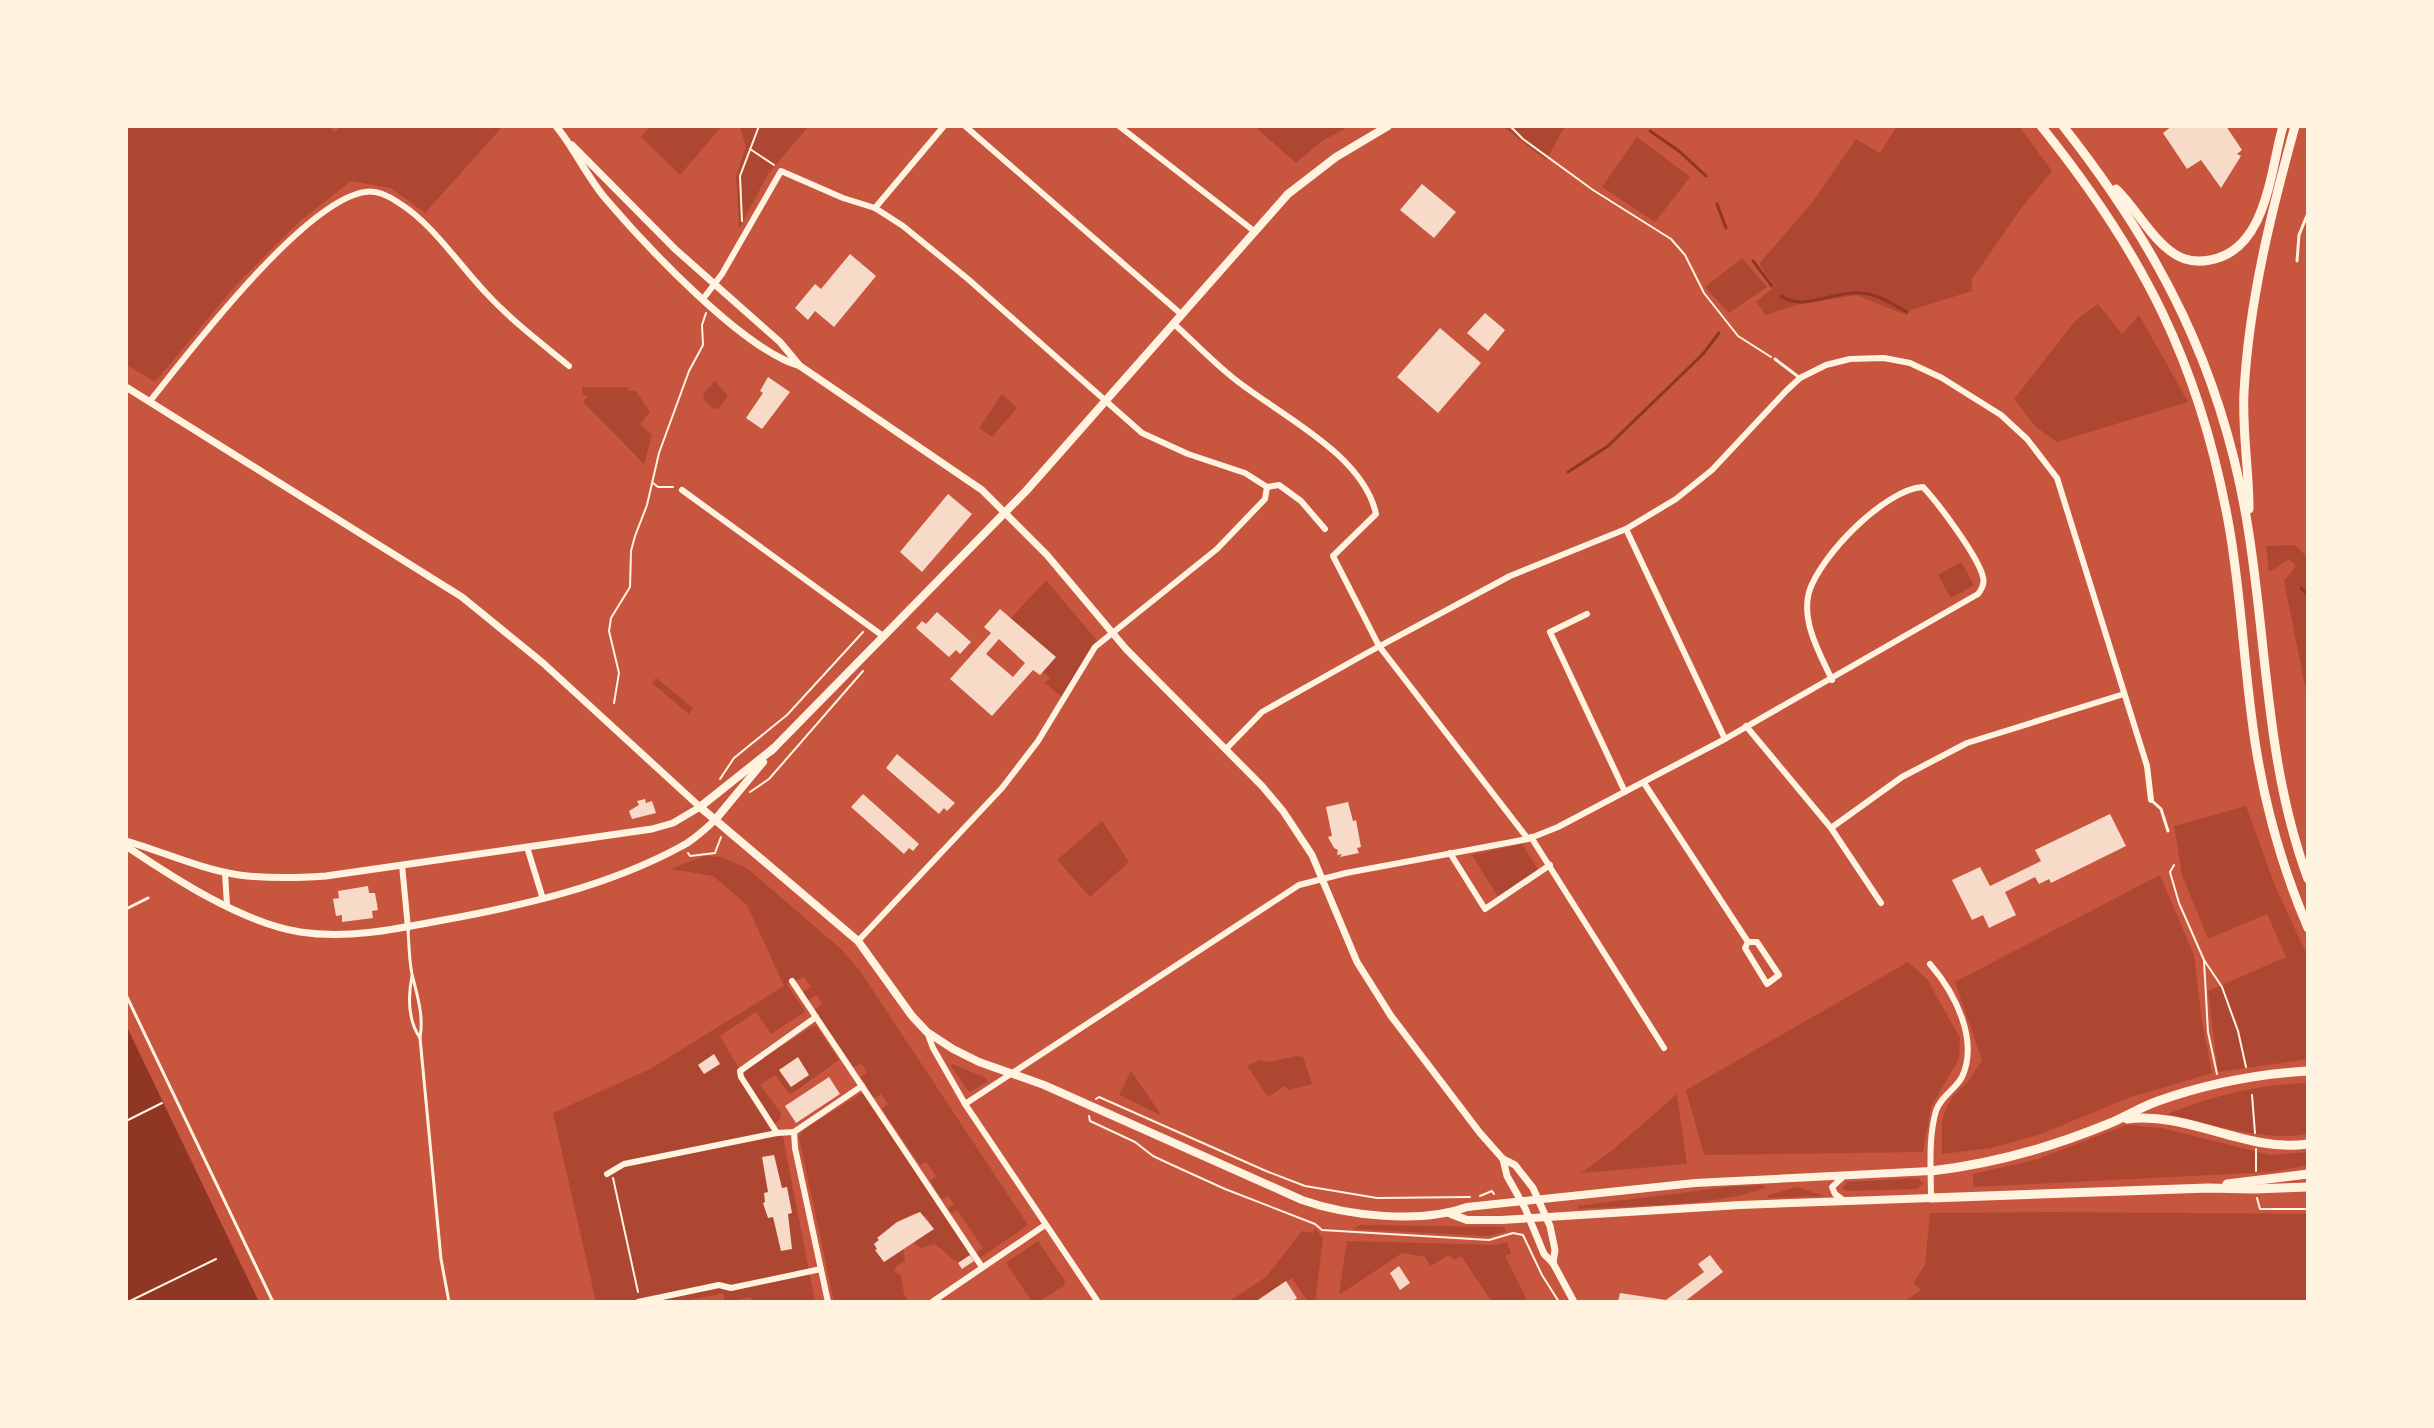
<svg xmlns="http://www.w3.org/2000/svg" width="2434" height="1428" font-family="Overpass,sans-serif">
<style>
.green{fill:#ae4732}
.water{fill:#8f3625}
.lines{fill:none;stroke-linecap:round;stroke-linejoin:round}
.stream{stroke:#8f3625;stroke-width:3}
.building{fill:#f7dbc8;fill-rule:evenodd}
.path{stroke:#fff3e0;stroke-width:2}
.service{stroke:#fff3e0;stroke-width:3}
.minor{stroke:#fff3e0;stroke-width:6}
.tertiary{stroke:#fff3e0;stroke-width:7}
.secondary{stroke:#fff3e0;stroke-width:8}
.trunk{stroke:#fff3e0;stroke-width:9}
</style>
<rect width="100%" height="100%" fill="#c8553d"/>
<g class="green">
<polygon points="126,126 329,126 335,132 341,126 503,126 425,213 391,188 351,181 300,221 236,285 155,382 126,364"/>
<polygon points="650,126 722,126 680,175 641,137"/>
<polygon points="740,126 809,126 768,174 739,229 736,176 746,147"/>
<polygon points="1254,126 1350,126 1322,141 1296,163"/>
<polygon points="1502,126 1565,126 1546,160"/>
<polygon points="1897,126 2019,126 2052,171 2022,207 1972,279 1972,291 1911,310 1906,315 1856,295 1796,305 1766,315 1756,302 1775,286 1759,264 1814,200 1856,139 1880,153"/>
<polygon points="1637,137 1690,177 1655,222 1602,187"/>
<polygon points="1742,258 1767,287 1729,313 1705,287"/>
<polygon points="2098,304 2122,334 2139,315 2188,402 2057,442 2036,427 2014,399 2075,321"/>
<polygon points="715,381 728,396 719,408 714,409 705,401 703,394"/>
<polygon points="582,387 628,387 629,391 635,390 650,412 640,424 652,435 644,464 583,402 588,396 582,395"/>
<polygon points="1002,394 1017,408 992,437 979,428"/>
<polygon points="2295,545 2308,558 2308,701 2284,581 2296,566 2289,559 2269,572 2266,546"/>
<polygon points="1961,562 1974,585 1951,598 1938,575"/>
<polygon points="1046,580 1099,643 1064,699 1045,683 1050,678 1038,668 1011,618"/>
<polygon points="656,678 693,708 689,714 652,683"/>
<polygon points="2246,806 2275,886 2308,957 2308,1059 2218,1072 2208,991 2286,957 2267,914 2208,939 2182,875 2174,826"/>
<polygon points="1102,821 1129,862 1090,897 1057,860"/>
<polygon points="1522,844 1539,871 1498,897 1472,855"/>
<polygon points="705,856 721,857 748,869 841,949 860,971 1028,1225 980,1258 976,1253 983,1248 957,1210 951,1213 948,1209 954,1204 948,1195 942,1199 930,1181 936,1176 926,1162 920,1165 882,1109 888,1104 881,1094 874,1098 861,1077 867,1072 861,1063 854,1067 814,1010 822,1004 817,995 808,1000 803,992 811,987 804,977 787,984 805,1012 771,1034 756,1012 720,1036 777,1133 783,1136 815,1302 752,1302 751,1297 725,1302 723,1293 681,1302 596,1302 553,1113 650,1069 784,986 747,905 713,876 670,869"/>
<polygon points="2160,875 2194,955 2202,1022 2212,1073 2128,1098 2041,1134 1991,1148 1942,1154 1942,1121 1946,1108 1954,1095 1968,1082 1982,1060 1955,982"/>
<polygon points="1908,962 1927,979 1960,1038 1959,1059 1931,1107 1923,1152 1704,1155 1686,1090"/>
<polygon points="813,1026 816,1026 839,1060 790,1095 775,1075 760,1085 781,1113 780,1119 774,1124 743,1074 746,1069"/>
<polygon points="1296,1056 1303,1057 1312,1084 1289,1090 1285,1086 1268,1097 1247,1066 1259,1060 1270,1062"/>
<polygon points="953,1064 986,1078 988,1081 972,1091 968,1091 951,1066"/>
<polygon points="1131,1071 1162,1116 1119,1095"/>
<path d="M2308 1083V1134C2262 1142 2213 1124 2167 1114 2212 1096 2259 1084 2308 1083Z"/>
<path d="M860 1094H868L973 1253 958 1263C949 1257 943 1249 934 1244L922 1248 912 1242 934 1229 926 1217 914 1213 893 1225 874 1244 884 1262 903 1247 905 1261 896 1267 894 1272 901 1275 904 1294 909 1302H834L799 1137 802 1131Z"/>
<polygon points="1677,1094 1687,1164 1581,1173 1614,1149"/>
<polygon points="2126,1125 2162,1128 2270,1155 2308,1152 2308,1165 2271,1172 1973,1187 1973,1174 2038,1159"/>
<polygon points="1918,1178 1923,1184 1917,1189 1847,1191 1842,1188 1847,1182"/>
<path d="M1763 1185 1765 1188C1713 1207 1635 1205 1578 1209V1206L1727 1187Z"/>
<polygon points="1797,1187 1824,1196 1767,1198 1769,1195"/>
<polygon points="2049,1212 2308,1214 2308,1302 1903,1302 1921,1290 1913,1283 1925,1265 1930,1213"/>
<polygon points="1360,1225 1505,1227 1505,1232 1487,1236 1354,1229"/>
<polygon points="1315,1228 1323,1238 1315,1302 1308,1302 1292,1278 1255,1302 1228,1302 1266,1277 1302,1231 1313,1233"/>
<polygon points="1038,1241 1065,1281 1064,1286 1038,1302 1032,1302 1006,1263"/>
<polygon points="1347,1241 1495,1245 1507,1242 1511,1253 1505,1256 1528,1302 1492,1302 1461,1256 1454,1260 1449,1255 1430,1266 1425,1257 1402,1253 1339,1295"/>
</g>
<polygon class="water" points="126,1025 259,1302 126,1302"/>
<g class="lines">
<g class="stream">
<polyline points="1650,131 1679,151 1706,176"/>
<polyline points="1717,204 1726,228"/>
<polyline points="1753,261 1772,286"/>
<path d="M1781 296C1803 312 1836 290 1861 293 1878 294 1892 304 1907 312"/>
<polyline points="1568,472 1608,446 1703,354 1719,333"/>
<polyline points="2301,588 2308,595"/>
</g>
</g>
<g class="building">
<polygon points="2172,126 2226,126 2242,150 2237,154 2241,156 2221,188 2201,160 2187,169 2163,133"/>
<polygon points="1422,184 1456,212 1434,238 1400,210"/>
<polygon points="850,254 876,276 834,327 815,311 808,320 795,308 815,284 821,289"/>
<polygon points="1485,313 1505,330 1488,351 1467,333"/>
<polygon points="1440,328 1481,363 1438,413 1397,377"/>
<polygon points="768,377 790,392 762,429 746,418 763,393 760,391"/>
<polygon points="948,494 972,514 922,572 900,552"/>
<path d="M1000 609 1056 657 1040 675 1033 670 992 716 950 679 991 633 984 627ZM999 639 1025 663 1013 677 986 654Z"/>
<polygon points="937,612 971,642 960,654 956,650 949,657 916,628 922,621 926,624"/>
<polygon points="897,754 955,803 947,811 944,808 939,814 886,768"/>
<polygon points="863,794 919,844 913,851 909,848 904,854 851,807"/>
<polygon points="645,799 646,803 652,801 656,813 632,819 629,811 639,805 637,801"/>
<polygon points="1348,802 1353,821 1356,820 1361,847 1357,848 1359,853 1340,857 1342,854 1337,855 1338,850 1334,848 1328,837 1332,836 1326,807"/>
<polygon points="2110,814 2126,846 2051,883 2049,879 2039,884 2035,877 2005,892 2016,915 1993,926 1989,928 1983,915 1972,920 1952,880 1980,867 1990,886 2041,861 2035,850"/>
<polygon points="368,886 369,893 375,893 378,910 372,911 373,918 342,922 342,915 336,916 333,899 339,898 338,891"/>
<polygon points="714,1054 720,1064 704,1074 698,1065"/>
<polygon points="798,1057 809,1075 791,1087 779,1070"/>
<polygon points="829,1077 840,1094 796,1123 785,1106"/>
<polygon points="774,1155 782,1188 787,1187 792,1213 788,1214 792,1249 781,1251 773,1217 768,1218 763,1203 765,1202 764,1193 768,1192 762,1157"/>
<polygon points="920,1212 934,1229 884,1262 875,1250 877,1249 874,1244 879,1240 877,1238 897,1222"/>
<polygon points="970,1255 974,1261 962,1269 958,1263"/>
<polygon points="1710,1255 1723,1272 1684,1302 1618,1302 1620,1293 1666,1300 1704,1272 1698,1264"/>
<polygon points="1399,1266 1410,1283 1400,1290 1390,1273"/>
<polygon points="1286,1281 1297,1298 1292,1302 1255,1302"/>
</g>
<g class="lines">
<g class="path">
<polyline points="1510,126 1523,139 1593,190 1671,239 1685,255 1704,293 1738,336 1771,357"/>
<polyline points="750,149 774,165"/>
<polyline points="742,221 740,176 759,126"/>
<polyline points="653,483 658,487 673,487"/>
<polyline points="614,703 619,673 609,631 611,618 630,587 631,551 635,536 647,505 659,453 689,371 703,345 702,325 706,313"/>
<polyline points="720,779 734,758 787,715 863,632"/>
<polyline points="750,792 769,779 863,671"/>
<polyline points="688,853 690,856 715,853 721,837"/>
<polyline points="2174,865 2170,872 2179,903 2204,960 2222,987 2238,1031 2246,1067"/>
<polyline points="2204,961 2208,1032 2217,1074"/>
<polyline points="2252,1095 2255,1133"/>
<polyline points="1096,1099 1099,1097 1266,1171 1305,1186 1377,1198 1470,1197"/>
<polyline points="1089,1116 1090,1121 1135,1142 1153,1156 1170,1164 1225,1189 1315,1224 1322,1230 1489,1240 1513,1233 1523,1235 1542,1275 1559,1302"/>
<polyline points="126,1121 162,1103"/>
<polyline points="2256,1149 2256,1171"/>
<polyline points="613,1178 638,1292"/>
<polyline points="1480,1196 1492,1191 1494,1194"/>
<polyline points="2257,1198 2260,1209 2308,1209"/>
<polyline points="128,1302 216,1259"/>
</g>
<g class="service">
<polyline points="2297,261 2299,235 2308,213"/>
<polyline points="1775,359 1800,378"/>
<polyline points="2151,800 2161,809 2168,831"/>
<polyline points="126,909 148,898"/>
<path d="M408 929C409 944 409 960 412 974 417 995 424 1015 420 1038L441 1259 449 1302"/>
<path d="M412 976C408 996 408 1020 420 1038"/>
<polyline points="126,995 273,1302"/>
</g>
<g class="minor">
<polyline points="965,126 1181,314"/>
<polyline points="1119,126 1254,231"/>
<polyline points="875,208 944,126"/>
<polyline points="703,299 722,274 781,171 843,198 875,208 903,226 968,279 1142,433 1188,454 1245,473 1267,487 1279,485 1301,501 1325,529"/>
<path d="M1173 323C1193 341 1212 361 1232 377 1277 414 1363 453 1376 514L1333 556 1379 646 1528 839"/>
<path d="M150 401C190 351 304 201 365 192 376 190 389 196 399 203 432 223 460 266 487 294 512 321 541 343 569 366"/>
<polyline points="682,490 883,636"/>
<polyline points="1626,529 1725,739"/>
<polyline points="1587,614 1550,632 1625,792"/>
<polyline points="1746,726 1831,828 1881,903"/>
<polyline points="1226,749 1262,712 1367,653 1510,576 1626,529 1676,499 1712,470 1786,391 1800,378 1826,365 1850,359 1884,358 1910,363 1942,378 2001,415 2027,439 2057,478 2147,766 2151,800"/>
<polyline points="1644,783 1748,942 1745,948 1767,984 1779,975 1757,942 1748,942"/>
<polyline points="1831,828 1902,777 1967,743 2124,694"/>
<polyline points="1531,837 1664,1048"/>
<polyline points="527,847 543,899"/>
<polyline points="1450,853 1485,909 1550,865"/>
<polyline points="402,865 408,928"/>
<polyline points="225,873 227,905"/>
<polyline points="858,941 1002,788 1038,741 1095,647 1217,549 1265,499 1267,487"/>
<path d="M1930 964C1955 993 1979 1040 1962 1077 1955 1090 1941 1096 1936 1111 1928 1138 1931 1171 1931 1198"/>
<polyline points="792,981 982,1267"/>
<polyline points="927,1032 933,1048 965,1104 1098,1302"/>
<path d="M965 1104 1299 885 1346 873 1528 839 1558 827 1725 739 1978 594C1982 589 1985 584 1983 577 1978 556 1938 503 1923 487 1885 489 1820 556 1809 592 1801 622 1820 654 1832 680"/>
<polyline points="794,1132 795,1148 828,1302"/>
<polyline points="777,1133 741,1077 740,1071 816,1017"/>
<polyline points="607,1174 624,1164 777,1133 794,1132 862,1086"/>
<polyline points="1843,1200 1835,1194 1832,1187 1843,1177"/>
<polyline points="638,1302 719,1285 731,1288 821,1269"/>
<polyline points="932,1302 1045,1225"/>
</g>
<g class="tertiary">
<path d="M556 126C574 148 586 175 605 198 645 245 743 350 800 366L982 490 1047 555 1126 649 1262 786 1283 811 1312 855 1357 962 1391 1016 1480 1133 1503 1159 1515 1165 1533 1188 1550 1226 1555 1250 1553 1263"/>
<polyline points="572,145 675,249 780,342 800,366"/>
<path d="M126 387 462 597 543 663 700 807 673 823 652 829 326 876C297 878 268 879 239 875 200 869 164 852 126 841"/>
<path d="M126 846C175 879 241 922 300 932 346 939 392 930 438 921 521 906 607 887 682 846 694 840 705 829 715 820"/>
<polyline points="1503,1159 1507,1176 1525,1208 1544,1254 1553,1263 1574,1302"/>
</g>
<g class="secondary">
<path d="M774 748 700 807 858 941 912 1016 927 1032 953 1049 979 1062 1044 1085 1302 1200C1347 1216 1421 1224 1467 1207L1695 1183 1931 1171"/>
<polyline points="771,751 1026,491 1288,194 1336,157 1388,126"/>
<polyline points="715,820 763,762"/>
<polyline points="1451,1214 1467,1220 1501,1220 1740,1205 1931,1198"/>
</g>
<g class="trunk">
<path d="M2041 126C2143 253 2200 364 2229 526 2242 599 2244 674 2256 748 2266 810 2283 870 2308 928"/>
<path d="M2063 126C2160 249 2223 371 2248 528 2267 644 2266 767 2308 879"/>
<path d="M2116 189C2135 207 2149 235 2169 250 2181 260 2195 263 2210 260 2267 250 2270 171 2283 126"/>
<path d="M2249 509C2249 470 2242 431 2244 392 2249 301 2271 213 2295 126"/>
<path d="M2127 1119C2189 1111 2246 1153 2308 1144"/>
<path d="M1931 1171C1992 1164 2052 1147 2108 1124 2125 1117 2141 1107 2158 1101 2206 1084 2258 1074 2308 1071"/>
<polyline points="2227,1184 2308,1174"/>
<polyline points="1931,1198 2208,1188 2254,1189 2308,1187"/>
</g>
</g>
<rect width="2434" height="1428" fill="none" stroke="#fff3e0" stroke-width="256"/>
</svg>
